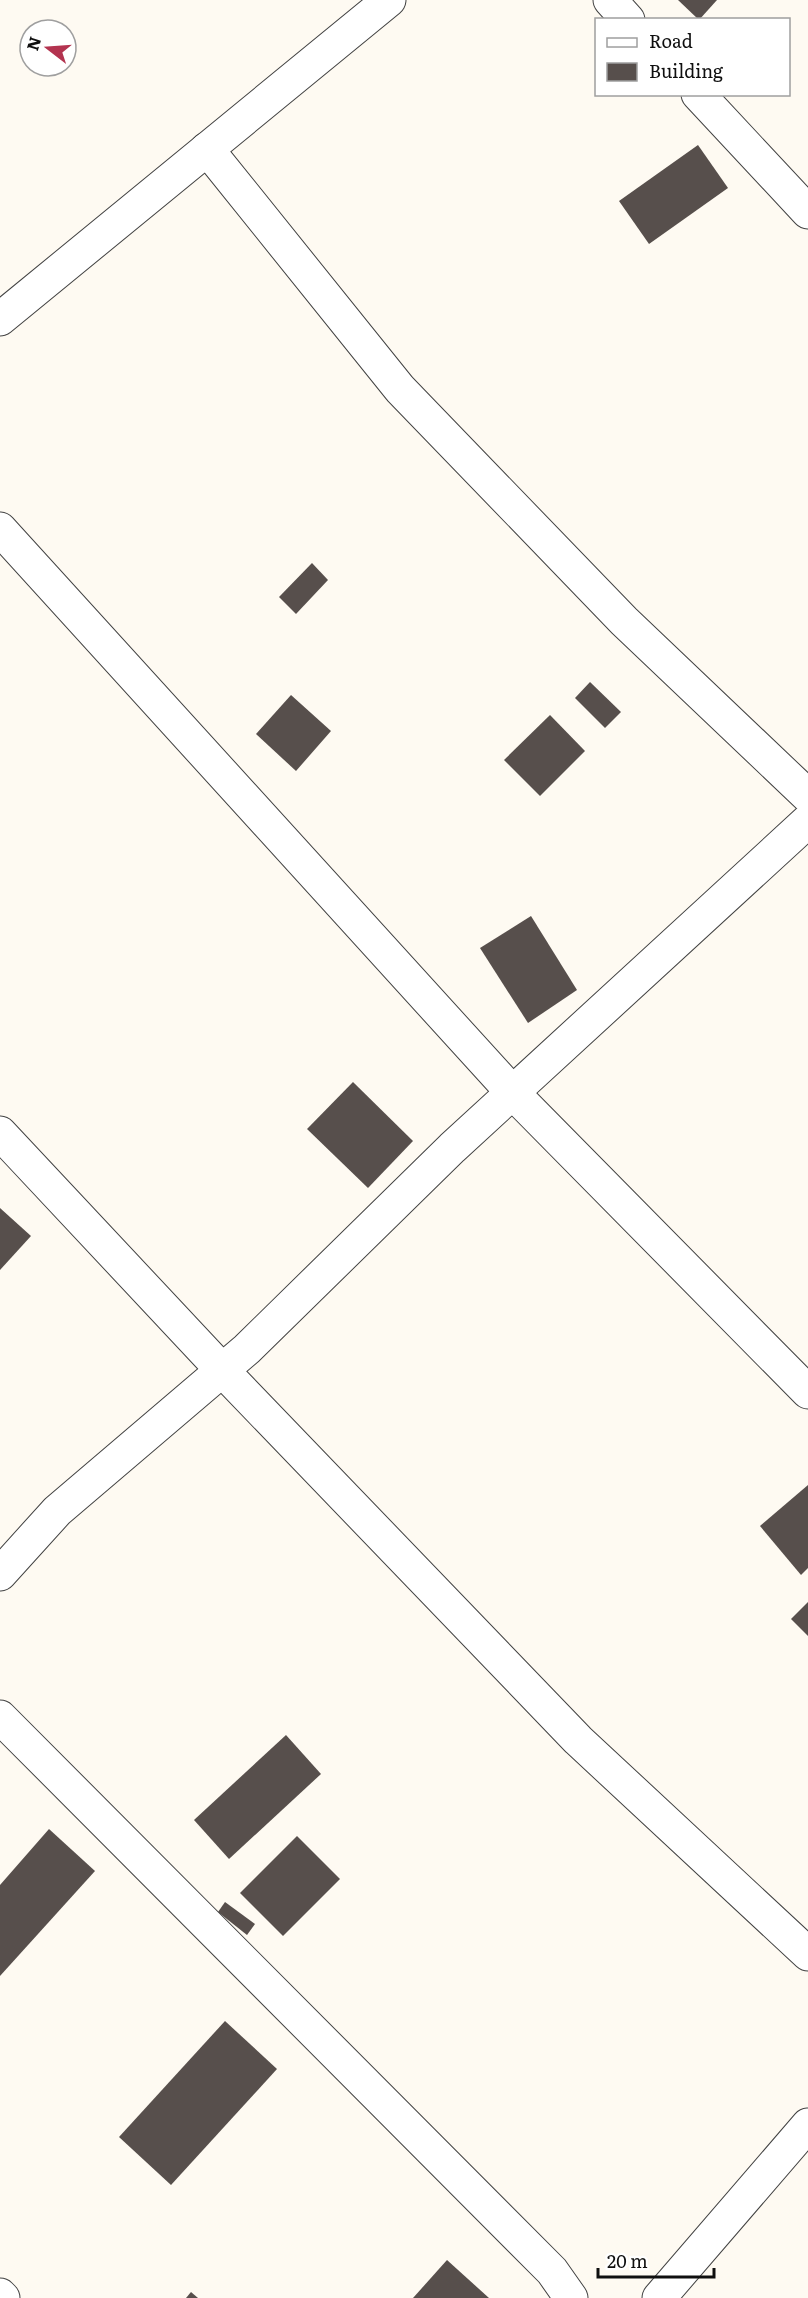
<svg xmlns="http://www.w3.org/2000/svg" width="808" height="2298" font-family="Literata,serif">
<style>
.building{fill:#574f4c}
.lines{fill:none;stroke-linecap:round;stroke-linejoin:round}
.street-casing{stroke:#424242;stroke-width:35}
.street{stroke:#fff;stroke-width:33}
</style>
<rect width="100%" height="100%" fill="#fefaf2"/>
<g class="building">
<polygon points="678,0 717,0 699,20"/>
<polygon points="698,145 728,188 649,244 619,201"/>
<polygon points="312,563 328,580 296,614 279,597"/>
<polygon points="590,682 621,712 605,728 575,698"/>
<polygon points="291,695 331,731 296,771 256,734"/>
<polygon points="550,715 585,751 540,796 504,760"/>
<polygon points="531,916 577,990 528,1023 480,948"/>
<polygon points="353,1082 413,1141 368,1188 307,1129"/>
<polygon points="0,1208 31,1236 0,1270"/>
<polygon points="808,1485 808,1568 801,1575 760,1526"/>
<polygon points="808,1602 808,1636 791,1619"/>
<polygon points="286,1735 321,1774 229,1859 194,1820"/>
<polygon points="49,1829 95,1871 0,1976 0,1885"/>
<polygon points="297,1836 340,1879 283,1936 240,1893"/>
<polygon points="225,1902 255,1924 247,1935 218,1912"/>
<polygon points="225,2021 277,2069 171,2185 119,2137"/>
<polygon points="447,2260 489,2298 413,2298"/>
<polygon points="191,2292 198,2298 186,2298"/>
</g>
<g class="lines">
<g class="street-casing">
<g id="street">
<polyline points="610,0 628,20"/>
<polyline points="698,94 808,212"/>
<polyline points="207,149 400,389 624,621 808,796"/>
<polyline points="0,319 389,0"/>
<polyline points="0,529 512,1092 808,1392"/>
<polyline points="0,1133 222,1370 578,1740 808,1954"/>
<polyline points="0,1574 57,1511 247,1349 452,1148 808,821"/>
<polyline points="0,1717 552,2271 571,2298"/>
<polyline points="0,2295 3,2298"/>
<polyline points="659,2298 808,2125"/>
</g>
</g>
<use href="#street" class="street"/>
</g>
<rect x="595" y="18" width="195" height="78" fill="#ffffff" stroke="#9f9f9f" stroke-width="1.5"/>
<rect x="607" y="38" width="30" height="9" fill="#ffffff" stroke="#9f9f9f" stroke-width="1.5"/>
<text x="649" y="48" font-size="18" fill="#0f0f0f">Road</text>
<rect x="607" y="63" width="30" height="18" fill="#574f4c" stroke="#9f9f9f" stroke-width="1.5"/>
<text x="649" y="78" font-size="18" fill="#0f0f0f">Building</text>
<g transform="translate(48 48) rotate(287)"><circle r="28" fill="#ffffff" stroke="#9f9f9f" stroke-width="1.5"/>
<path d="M0-4.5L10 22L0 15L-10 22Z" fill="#b3334f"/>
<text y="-9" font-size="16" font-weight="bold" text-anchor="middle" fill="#0f0f0f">N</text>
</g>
<path d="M598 2268v9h116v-9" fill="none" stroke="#0f0f0f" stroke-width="3"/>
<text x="607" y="2268" font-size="18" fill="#0f0f0f" stroke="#ffffff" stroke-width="4.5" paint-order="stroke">20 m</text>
</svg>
